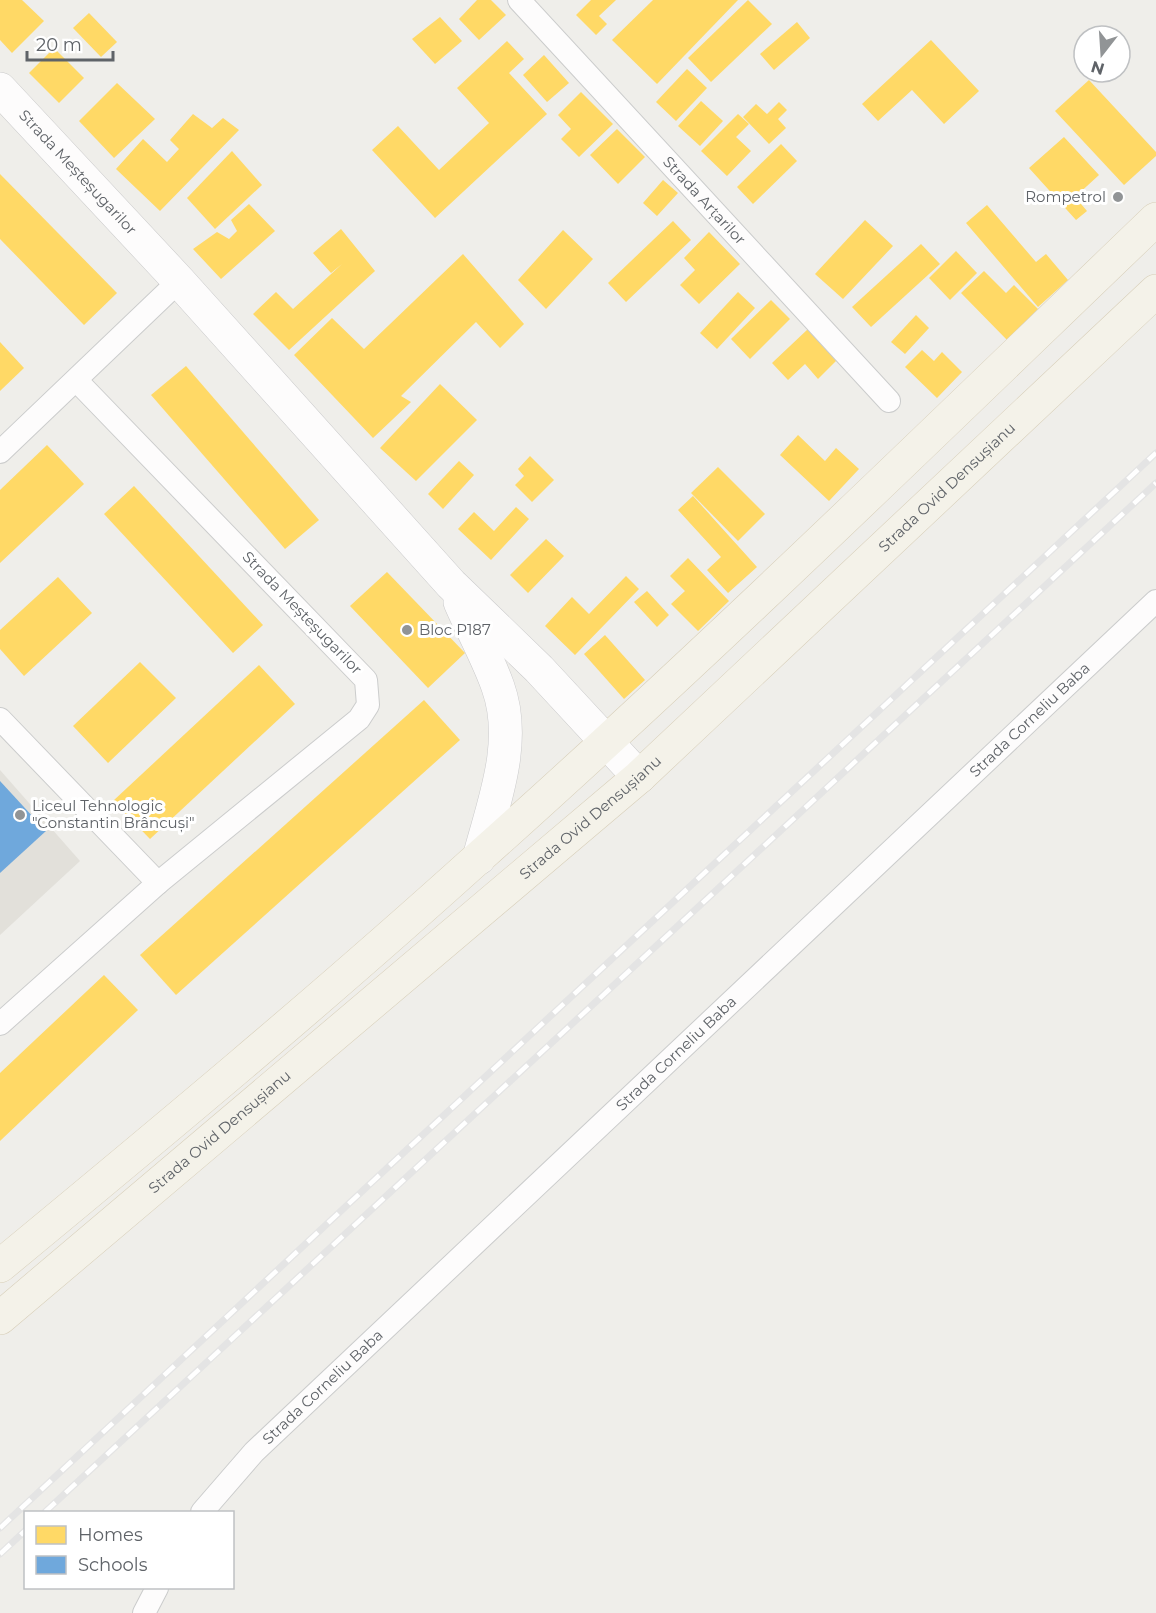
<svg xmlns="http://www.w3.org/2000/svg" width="1156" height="1613" font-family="Montserrat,sans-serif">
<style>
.education{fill:#e2e0da}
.homes{fill:#ffd966}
.schools{fill:#6fa8dc}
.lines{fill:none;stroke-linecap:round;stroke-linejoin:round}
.minor-casing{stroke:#cbcccc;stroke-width:24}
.secondary-casing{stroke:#cacacb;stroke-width:34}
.primary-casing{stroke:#d7ceb8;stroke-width:34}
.minor{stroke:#fdfcfc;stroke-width:22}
.secondary{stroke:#fdfcfc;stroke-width:33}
.primary{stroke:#f4f2e9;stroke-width:33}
.rail-casing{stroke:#e4e4e4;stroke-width:7}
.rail{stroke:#fff;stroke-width:4.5;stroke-dasharray:14;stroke-linecap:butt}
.poi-dot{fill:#919496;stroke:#fff;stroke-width:2}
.labels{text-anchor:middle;stroke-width:6;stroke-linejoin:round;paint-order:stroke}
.street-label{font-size:15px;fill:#5f6368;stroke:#fff}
.poi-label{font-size:15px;fill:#5f6368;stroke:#fff;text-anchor:start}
</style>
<rect width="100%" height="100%" fill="#efeeea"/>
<polygon class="education" points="0,770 80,861 0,935"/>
<g class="homes">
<polygon points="0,0 22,0 44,21 12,53 0,40"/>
<polygon points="477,0 491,0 506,15 479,40 459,19"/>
<polygon points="591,0 616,0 599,16 607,24 596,35 576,15"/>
<polygon points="653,0 738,0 657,84 612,40"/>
<polygon points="748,0 772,24 711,82 688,58"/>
<polygon points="89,13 117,42 101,57 73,28"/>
<polygon points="440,17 462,41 435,64 412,39"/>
<polygon points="797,22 810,38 774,70 760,54"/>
<polygon points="931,40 979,91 944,124 912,90 878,121 862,104"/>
<polygon points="507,41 524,59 509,73 547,114 435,218 372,150 398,126 439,170 489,123 457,88"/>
<polygon points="54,48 84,78 59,103 29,73"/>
<polygon points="544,55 569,83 547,102 523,75"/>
<polygon points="687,69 707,88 676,121 656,102"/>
<polygon points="1089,80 1156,152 1156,156 1124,185 1055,111"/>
<polygon points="117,83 155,119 114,158 79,121"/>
<polygon points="581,92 613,124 579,157 561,139 571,129 558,115"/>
<polygon points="701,101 723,121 700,146 678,126"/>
<polygon points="779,102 787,110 778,119 786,128 769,144 743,117 756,104 767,114"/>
<polygon points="193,114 212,128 223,118 239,130 160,211 116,169 143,139 167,162 179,149 170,140"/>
<polygon points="738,114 749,124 736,137 751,151 727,176 701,151"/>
<polygon points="617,129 645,157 618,184 590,155"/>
<polygon points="1064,137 1099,175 1075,197 1087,211 1076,220 1029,168"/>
<polygon points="781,144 797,161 753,204 737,187"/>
<polygon points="232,151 262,185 215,229 187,198"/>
<polygon points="0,174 117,293 84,325 0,239"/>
<polygon points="663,180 678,193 657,216 643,203"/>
<polygon points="249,204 275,231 221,279 193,249 217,232 229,239 237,231 231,220"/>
<polygon points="987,205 1036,262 1046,254 1068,280 1038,307 966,223"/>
<polygon points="865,220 893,246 843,299 815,274"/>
<polygon points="673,221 691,240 626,302 608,283"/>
<polygon points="341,229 375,271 289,350 253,314 276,292 293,309 342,264 331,273 313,253"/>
<polygon points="563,230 593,259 546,309 518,280"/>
<polygon points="709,232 740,264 699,304 680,285 695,270 684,258"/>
<polygon points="921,244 940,264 871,327 852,307"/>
<polygon points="956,251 977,273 950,300 929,278"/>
<polygon points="463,254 524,324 500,348 476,322 401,396 411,402 373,438 294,355 332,318 364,349"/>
<polygon points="984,271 1006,293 1014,285 1038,309 1007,340 961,293"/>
<polygon points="738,292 755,308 717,349 700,333"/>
<polygon points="771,300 790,319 750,359 731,339"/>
<polygon points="916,315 929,328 905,354 891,342"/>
<polygon points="808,329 838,359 818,379 805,364 788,380 772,363"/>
<polygon points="0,342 24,368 0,391"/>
<polygon points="922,350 934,361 942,352 962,372 937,398 905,367"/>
<polygon points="186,366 319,520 285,549 151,395"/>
<polygon points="440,384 477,420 416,481 380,448"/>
<polygon points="798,435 825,461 836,448 859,469 829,501 780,455"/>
<polygon points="47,445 84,484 0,563 0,490"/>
<polygon points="530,456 554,480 532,502 515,485 524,476 518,469"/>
<polygon points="459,461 474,475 443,509 428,494"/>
<polygon points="718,467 765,514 738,541 691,493"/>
<polygon points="134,486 263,625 233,653 104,514"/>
<polygon points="693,496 757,567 728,593 707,570 721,557 678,510"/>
<polygon points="516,507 529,519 491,560 458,529 474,512 494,531"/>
<polygon points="546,539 564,556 528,593 510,575"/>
<polygon points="688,558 729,601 698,631 671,604 685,591 670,576"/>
<polygon points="387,572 465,653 428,688 350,606"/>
<polygon points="626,576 639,589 575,655 545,626 572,597 589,614"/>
<polygon points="58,577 92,613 24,676 0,649 0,630"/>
<polygon points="647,591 669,615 657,627 634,602"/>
<polygon points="605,635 645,680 624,699 584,654"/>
<polygon points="140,662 176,698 108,763 73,726"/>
<polygon points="259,665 295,704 150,839 113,801"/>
<polygon points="424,700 460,740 176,995 140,955"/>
<polygon points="104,975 138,1010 0,1141 0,1073"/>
</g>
<polygon class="schools" points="0,781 46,831 0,873"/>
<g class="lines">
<g class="minor-casing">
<g id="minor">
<path id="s1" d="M519 0 889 401"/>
<polyline points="0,452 179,281"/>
<polyline points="0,719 158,883"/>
<polyline points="0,1024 158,883 359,719 368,705 366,680 77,381"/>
<path id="s2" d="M202 1512 254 1452 1156 601"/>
<polyline points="144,1613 157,1588"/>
</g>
</g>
<g class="secondary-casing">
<g id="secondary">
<path id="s3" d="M0 89 179 281 451 584 539 669 639 777"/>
<path d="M460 602C472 630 488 658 498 687 518 743 493 804 479 858"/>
</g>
</g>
<g class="primary-casing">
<g id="primary">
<path d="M0 1266C161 1133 322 999 477 859 709 652 932 434 1156 219"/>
<path id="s4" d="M0 1318 639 777 1156 291"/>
</g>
</g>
<use href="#minor" class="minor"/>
<use href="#secondary" class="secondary"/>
<use href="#primary" class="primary"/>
<g class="rail-casing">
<g id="rail">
<polyline points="45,1512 1156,483"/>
<polyline points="0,1528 1156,453"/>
<polyline points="0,1554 26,1530"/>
</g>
</g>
<use href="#rail" class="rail"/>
</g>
<g class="poi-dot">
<circle cx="1118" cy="197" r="6"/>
<circle cx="407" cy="630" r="6"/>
<circle cx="20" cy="815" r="6"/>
</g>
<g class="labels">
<g class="street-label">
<text dy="5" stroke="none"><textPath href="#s3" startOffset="114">Strada Meșteșugarilor</textPath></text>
<text dy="5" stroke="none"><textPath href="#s1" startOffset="273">Strada Arțarilor</textPath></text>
<text dy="5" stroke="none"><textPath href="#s4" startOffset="1260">Strada Ovid Densușianu</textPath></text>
<text transform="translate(302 613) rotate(46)" y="5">Strada Meșteșugarilor</text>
<text dy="5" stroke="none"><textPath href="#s2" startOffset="1146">Strada Corneliu Baba</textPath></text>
<text dy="5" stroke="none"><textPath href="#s4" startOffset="774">Strada Ovid Densușianu</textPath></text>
<text dy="5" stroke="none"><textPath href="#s2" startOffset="660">Strada Corneliu Baba</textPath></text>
<text dy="5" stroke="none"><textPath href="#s4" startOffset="288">Strada Ovid Densușianu</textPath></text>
<text dy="5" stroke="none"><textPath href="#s2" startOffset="174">Strada Corneliu Baba</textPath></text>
</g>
<g class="poi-label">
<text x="1106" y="202" text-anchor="end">Rompetrol</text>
<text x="419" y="635">Bloc P187</text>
<text x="32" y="811">Liceul Tehnologic<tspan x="32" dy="17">"Constantin Brâncuși"</tspan></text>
</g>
</g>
<rect x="24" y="1511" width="210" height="78" fill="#ffffff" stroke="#bfc1c3" stroke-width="1.5"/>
<rect x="36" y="1526" width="30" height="18" fill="#ffd966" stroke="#bfc1c3" stroke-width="1.5"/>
<text x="78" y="1541" font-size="18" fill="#5f6368">Homes</text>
<rect x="36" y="1556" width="30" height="18" fill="#6fa8dc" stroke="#bfc1c3" stroke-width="1.5"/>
<text x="78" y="1571" font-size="18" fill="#5f6368">Schools</text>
<g transform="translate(1102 54) rotate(197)"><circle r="28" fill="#ffffff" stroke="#bfc1c3" stroke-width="1.5"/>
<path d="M0-4.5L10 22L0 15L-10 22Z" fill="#919496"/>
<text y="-9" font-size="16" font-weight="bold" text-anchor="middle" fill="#5f6368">N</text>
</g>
<path d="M27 51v9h86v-9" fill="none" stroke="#5f6368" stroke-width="3"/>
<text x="36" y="51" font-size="18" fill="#5f6368" stroke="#ffffff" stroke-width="4.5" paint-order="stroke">20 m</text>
</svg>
